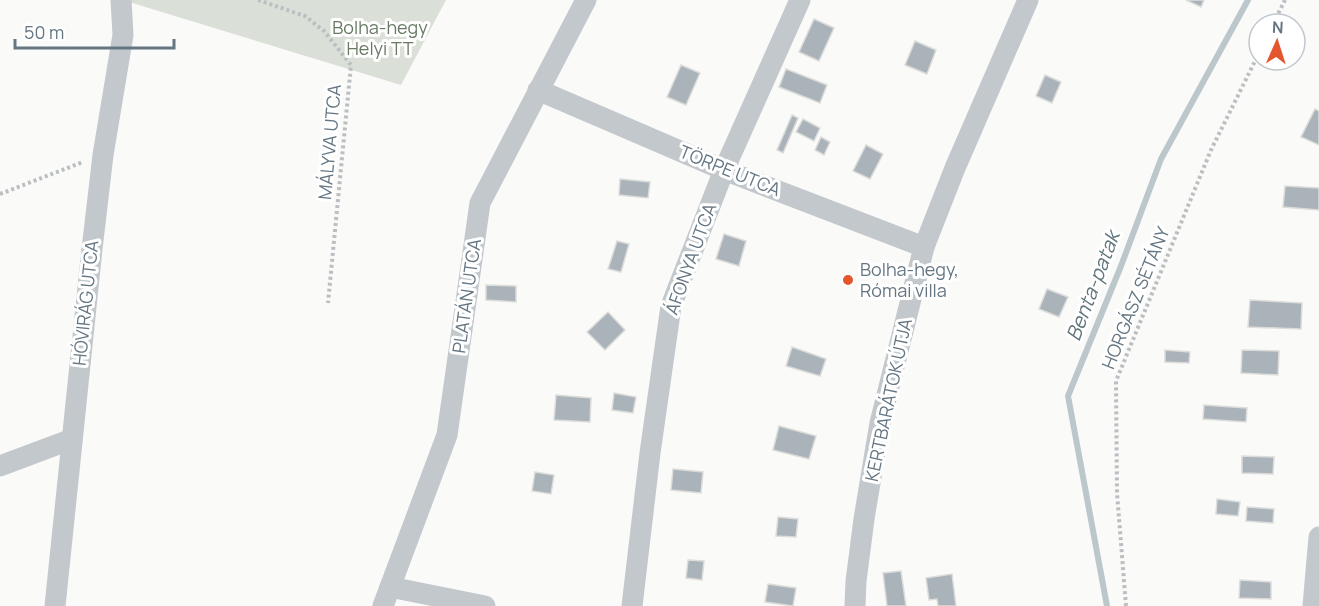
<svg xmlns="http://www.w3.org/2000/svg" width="1319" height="606" font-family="Manrope,sans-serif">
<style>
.green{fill:#dadfd7}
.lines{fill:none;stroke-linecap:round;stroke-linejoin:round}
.stream{stroke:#bbc7cb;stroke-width:6}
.building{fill:#aab3b9;stroke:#dcdcda;stroke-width:1.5}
.path{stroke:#bbbfc2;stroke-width:4;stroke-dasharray:3 3;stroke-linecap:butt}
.street{stroke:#c3c8cc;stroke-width:21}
.poi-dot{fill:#e4572e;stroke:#fff;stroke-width:2}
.labels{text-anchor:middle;stroke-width:6;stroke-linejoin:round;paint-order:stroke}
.park-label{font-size:18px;fill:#687a64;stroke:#fff}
.street-label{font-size:18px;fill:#657683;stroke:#fff}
.poi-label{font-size:18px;fill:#657683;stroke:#fff;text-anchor:start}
.water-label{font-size:20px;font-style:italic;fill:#60757c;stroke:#fff}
</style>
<rect width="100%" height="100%" fill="#fafaf8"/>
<polygon class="green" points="129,0 446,0 401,85 129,2"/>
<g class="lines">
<polyline class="stream" points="1107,606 1068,396 1121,266 1161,159 1248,0"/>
</g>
<g class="building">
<polygon points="1186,0 1204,0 1201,7"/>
<polygon points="814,19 834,28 819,61 799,52"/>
<polygon points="915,41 936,50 927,74 905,65"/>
<polygon points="681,65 700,73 686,105 667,97"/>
<polygon points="786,69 827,85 820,103 779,87"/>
<polygon points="1045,75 1061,82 1052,103 1036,96"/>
<polygon points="1315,109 1319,111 1319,145 1301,137"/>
<polygon points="792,115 798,118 783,153 777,150"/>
<polygon points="803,119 820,128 814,141 796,132"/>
<polygon points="821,137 830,142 824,155 815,150"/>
<polygon points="866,145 883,154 870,179 853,171"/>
<polygon points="620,179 650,182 648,198 619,195"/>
<polygon points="1285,186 1319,188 1319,210 1283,207"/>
<polygon points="724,234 746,241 739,266 716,259"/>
<polygon points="617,241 629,244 621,272 608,269"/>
<polygon points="486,285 516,286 516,302 486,300"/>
<polygon points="1047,289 1068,297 1059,317 1039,309"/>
<polygon points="1250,300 1302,303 1301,329 1248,327"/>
<polygon points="608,312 625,330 605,350 587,332"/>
<polygon points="792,347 826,359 820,376 786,366"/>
<polygon points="1165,350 1190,352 1189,363 1165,362"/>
<polygon points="1242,350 1279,351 1278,375 1241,373"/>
<polygon points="614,393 636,397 633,413 612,410"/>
<polygon points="556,395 591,398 590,422 554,420"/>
<polygon points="1204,405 1247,408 1246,422 1203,419"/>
<polygon points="779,426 816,436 809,459 773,450"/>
<polygon points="1242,456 1274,457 1273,474 1242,473"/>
<polygon points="673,469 703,472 701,493 671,490"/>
<polygon points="535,472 554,475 551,494 532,491"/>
<polygon points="1217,499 1240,502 1238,516 1216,514"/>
<polygon points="1247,507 1274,509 1273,523 1246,521"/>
<polygon points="778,517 798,519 796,537 776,536"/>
<polygon points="688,560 704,561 702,580 686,578"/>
<polygon points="901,571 906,606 887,606 883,573"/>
<polygon points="952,574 956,606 938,606 937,599 929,600 926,578"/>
<polygon points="1240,580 1271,582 1271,599 1239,598"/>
<polygon points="768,584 796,588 793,606 765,602"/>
</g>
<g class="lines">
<g class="path">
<polyline points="258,0 305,16 324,31 351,65 328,303"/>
<polyline points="1273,24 1285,0"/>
<polyline points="0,194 83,162"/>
<polyline points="1126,606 1117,493 1116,381 1211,150 1259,53"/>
</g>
<g class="street">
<polyline points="538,90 724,170 924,247"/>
<polyline points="0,466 72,439"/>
<polyline points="390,587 485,606"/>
<polyline points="55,606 92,249 103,155 123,35 121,0"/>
<polyline points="383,606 447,435 480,203 586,0"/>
<polyline points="632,606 650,453 671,306 724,170 800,0"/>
<polyline points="855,606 856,581 864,519 880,423 924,247 955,168 1028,0"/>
<polyline points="1313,606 1319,537"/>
</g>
</g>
<circle class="poi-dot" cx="848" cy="280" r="6"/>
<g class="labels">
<g class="park-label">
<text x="380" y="34">Bolha-hegy<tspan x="380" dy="21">Helyi TT</tspan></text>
</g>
<g class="street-label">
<text transform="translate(330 142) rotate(-85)" y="6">MÁLYVA UTCA</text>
<text transform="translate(730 171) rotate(22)" y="6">TÖRPE UTCA</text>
<text transform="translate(691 259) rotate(-70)" y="6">ÁFONYA UTCA</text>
<text transform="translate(467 296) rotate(-82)" y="6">PLATÁN UTCA</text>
<text transform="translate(1136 298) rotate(-68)" y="6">HORGÁSZ SÉTÁNY</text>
<text transform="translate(86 303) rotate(-84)" y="6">HÓVIRÁG UTCA</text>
<text transform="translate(889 400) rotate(-78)" y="6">KERTBARÁTOK ÚTJA</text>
</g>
<g class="poi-label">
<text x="860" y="276">Bolha-hegy,<tspan x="860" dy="21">Római villa</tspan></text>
</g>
<g class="water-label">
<text transform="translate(1093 286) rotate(-69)" y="7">Benta-patak</text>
</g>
</g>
<g transform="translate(1277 42) rotate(3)"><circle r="28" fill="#ffffff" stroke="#c1c8cd" stroke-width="1.5"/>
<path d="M0-4.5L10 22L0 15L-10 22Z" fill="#e4572e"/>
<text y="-9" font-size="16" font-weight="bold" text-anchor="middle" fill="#657683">N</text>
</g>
<path d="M15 39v9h159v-9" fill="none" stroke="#657683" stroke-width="3"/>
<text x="24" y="39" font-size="18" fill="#657683" stroke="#ffffff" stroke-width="4.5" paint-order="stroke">50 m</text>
</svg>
